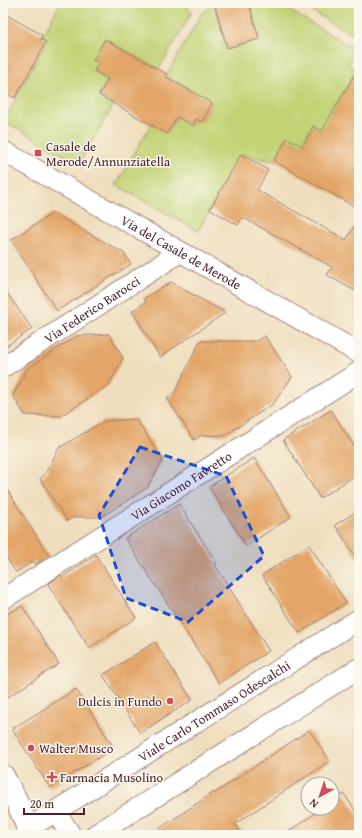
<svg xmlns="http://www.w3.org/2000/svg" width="362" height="838" font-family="'Gentium Book Plus',serif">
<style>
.green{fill:#c2d376;stroke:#867950}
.building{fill:#e3a667}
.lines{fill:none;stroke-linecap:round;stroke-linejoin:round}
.minor-casing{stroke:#9c7e74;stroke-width:22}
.major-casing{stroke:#9c7e74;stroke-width:24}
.minor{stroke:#fff;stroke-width:20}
.major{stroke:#fff;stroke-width:22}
.marked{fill:#1d4ed8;fill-opacity:0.2;stroke:#1d4ed8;stroke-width:3;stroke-dasharray:8 5;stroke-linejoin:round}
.poi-dot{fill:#d1495b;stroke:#fbf7ec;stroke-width:1.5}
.labels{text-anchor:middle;stroke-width:3;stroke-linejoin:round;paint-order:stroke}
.poi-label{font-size:13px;fill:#4a1f2b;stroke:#fbf7ec;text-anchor:start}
.street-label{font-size:13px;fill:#4a1f2b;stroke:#fbf7ec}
</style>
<rect width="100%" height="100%" fill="#fbf7ec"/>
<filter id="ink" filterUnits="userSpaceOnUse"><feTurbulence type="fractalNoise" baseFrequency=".025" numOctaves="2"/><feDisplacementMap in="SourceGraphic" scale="8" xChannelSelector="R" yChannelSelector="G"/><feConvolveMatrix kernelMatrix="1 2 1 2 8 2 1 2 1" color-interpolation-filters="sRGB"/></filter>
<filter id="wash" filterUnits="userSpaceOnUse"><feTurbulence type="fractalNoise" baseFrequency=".012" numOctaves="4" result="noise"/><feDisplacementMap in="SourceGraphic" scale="16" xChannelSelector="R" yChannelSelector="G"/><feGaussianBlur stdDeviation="0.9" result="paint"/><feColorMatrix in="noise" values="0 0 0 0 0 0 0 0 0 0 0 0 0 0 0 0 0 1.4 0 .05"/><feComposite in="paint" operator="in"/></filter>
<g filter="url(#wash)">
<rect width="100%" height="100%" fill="#efdebd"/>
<g class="green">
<polygon points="60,3 186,3 188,8 192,12 159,69 105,39 94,60 99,63 94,71 108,79 99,95 114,104 79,164 4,121 46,42 41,39"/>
<polygon points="212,3 214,3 227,48 259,39 249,3 277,3 357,50 348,65 357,70 322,131 313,126 302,146 287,138 274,161 241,155 198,231 116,185 151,124 167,133 177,117 193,126 196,119 202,122 212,103 166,76 202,13 206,11"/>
<polygon points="314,3 359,3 359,39 310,10"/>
</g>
<g id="blocks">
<g class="building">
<polygon points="214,3 249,3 259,39 227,48"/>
<polygon points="3,13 42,35 41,39 46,42 15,98 3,92"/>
<polygon points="105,39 167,74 166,77 212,103 202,122 196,119 193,126 177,117 167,134 99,95 108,79 94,71 99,63 93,60"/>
<polygon points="359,66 359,209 274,161 287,138 302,146 313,126 322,131"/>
<polygon points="241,154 268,170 257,190 346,240 359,218 359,293 327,275 332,267 242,217 238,225 210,209"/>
<polygon points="53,213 124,253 131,264 57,311 11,240"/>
<polygon points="171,282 225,313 160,357 132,311 146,302 144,298"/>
<polygon points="3,287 32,329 3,348"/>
<polygon points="109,334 123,358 109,385 61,416 25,415 13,396 27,369 76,336"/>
<polygon points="265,336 292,377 273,404 224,436 202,435 194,440 167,398 175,392 200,341 256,341"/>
<polygon points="331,410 359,454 359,473 320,498 283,440"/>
<polygon points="136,419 163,460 147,488 101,517 74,517 67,521 40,479 45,474 59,448 104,421"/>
<polygon points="254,458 291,517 246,546 209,487"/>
<polygon points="3,483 49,556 36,564 34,561 16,572 3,553"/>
<polygon points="179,504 217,564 215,565 269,651 219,683 125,538"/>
<polygon points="359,510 359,562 335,525"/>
<polygon points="309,545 346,603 299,633 262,575"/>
<polygon points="96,555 136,618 89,648 48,584 61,575 62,577"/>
<polygon points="22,606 59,664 3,700 3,616"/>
<polygon points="155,642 192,700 140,733 103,675"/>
<polygon points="76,689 114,748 50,788 12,729"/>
<polygon points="309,730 330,761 235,824 243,835 150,835 214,792 215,793"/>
<polygon points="344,794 359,816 359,835 283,835 323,808 332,808 332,802"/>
</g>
</g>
</g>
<g filter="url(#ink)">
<use href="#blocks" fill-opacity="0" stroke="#9c7e74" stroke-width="1"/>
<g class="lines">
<g class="minor-casing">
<g id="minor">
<path id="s1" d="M3 151 359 353"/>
<path id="s2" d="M3 367 180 252"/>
<path id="s3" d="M3 599 359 372"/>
<polyline points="55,811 71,835"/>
<path id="s4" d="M29 828 359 619"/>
<polyline points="95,835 359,668"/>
</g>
</g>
<g class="major-casing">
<polyline id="major" points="3,776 17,802 31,835"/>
</g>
<use href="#minor" class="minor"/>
<use href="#major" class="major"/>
</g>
</g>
<path class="marked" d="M140 447 226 476 264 556 188 622 126 598 99 515Z"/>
<g class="poi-dot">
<rect x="34" y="149" width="8" height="8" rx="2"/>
<circle cx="170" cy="701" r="4"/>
<circle cx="31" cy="748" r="4"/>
<path d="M50 771h4v4h4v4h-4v4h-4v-4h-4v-4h4z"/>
</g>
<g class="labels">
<g class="poi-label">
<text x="46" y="151">Casale de<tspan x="46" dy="15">Merode/Annunziatella</tspan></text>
<text x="162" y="706" text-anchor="end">Dulcis in Fundo</text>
<text x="39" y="753">Walter Musco</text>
<text x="60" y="782">Farmacia Musolino</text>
</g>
<g class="street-label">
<text dy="5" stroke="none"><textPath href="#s1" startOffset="205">Via del Casale de Merode</textPath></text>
<text dy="5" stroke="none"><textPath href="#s2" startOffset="106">Via Federico Barocci</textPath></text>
<text dy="5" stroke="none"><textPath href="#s3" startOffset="211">Via Giacomo Favretto</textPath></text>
<text dy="5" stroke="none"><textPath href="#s4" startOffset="219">Viale Carlo Tommaso Odescalchi</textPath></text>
</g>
</g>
<rect width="362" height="838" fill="none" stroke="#fbf7ec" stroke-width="16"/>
<g transform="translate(320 796) rotate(220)"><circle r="19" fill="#fbf7ec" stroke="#b4a19f"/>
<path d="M0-3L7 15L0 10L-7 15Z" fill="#d1495b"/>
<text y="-6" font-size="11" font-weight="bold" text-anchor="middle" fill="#4a1f2b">N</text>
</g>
<path d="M24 808v6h60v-6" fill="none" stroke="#4a1f2b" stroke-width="2"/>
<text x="30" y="808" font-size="12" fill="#4a1f2b" stroke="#fbf7ec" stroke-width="3" paint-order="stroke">20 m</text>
</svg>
